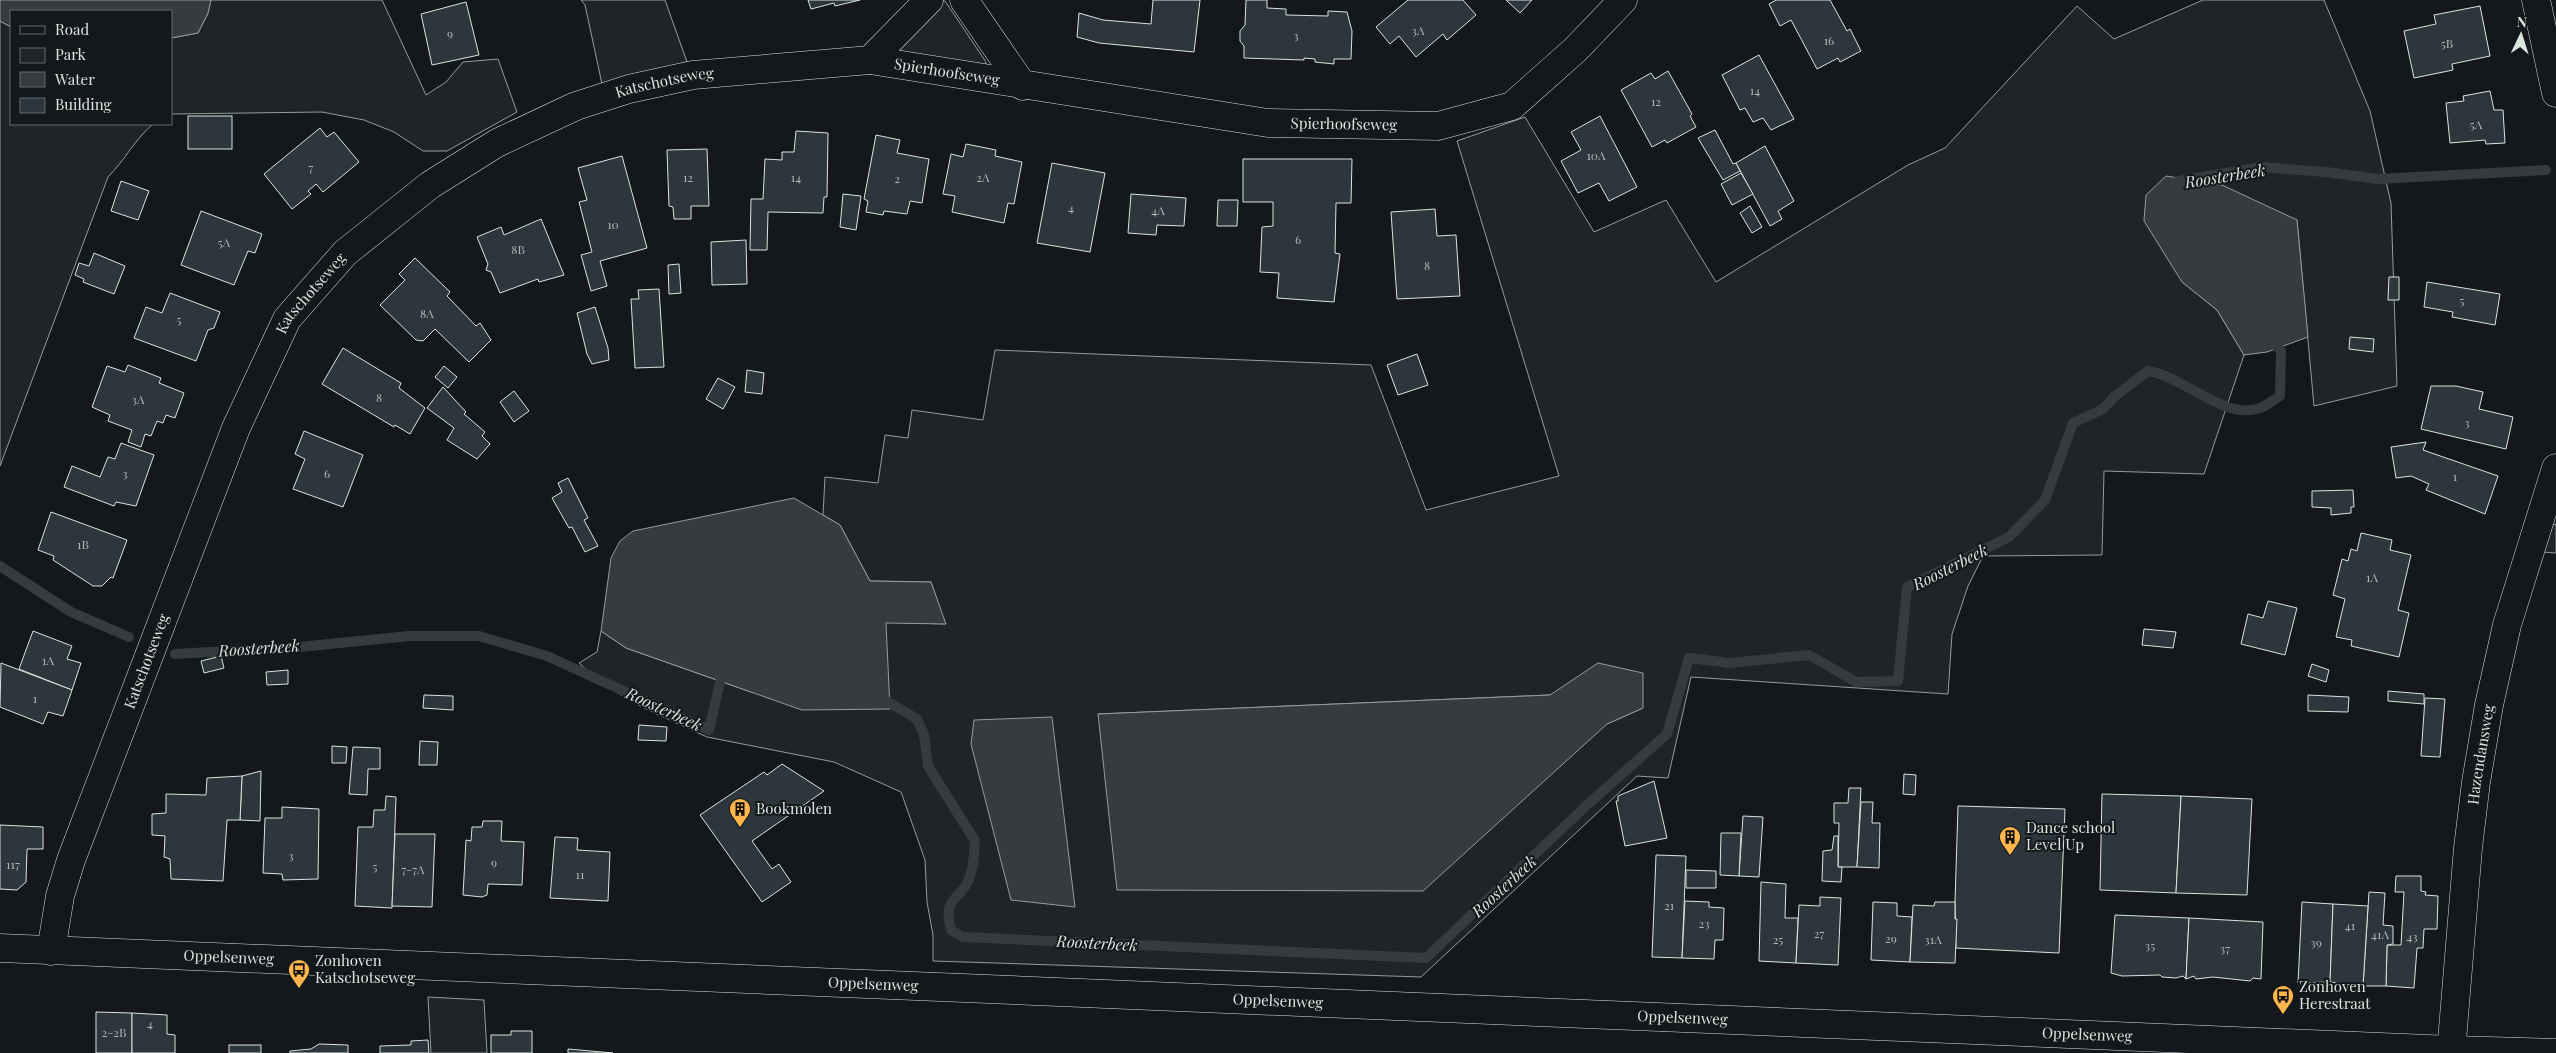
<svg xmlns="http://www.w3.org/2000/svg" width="2556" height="1053" font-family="'Playfair Display',serif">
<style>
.green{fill:#202428;stroke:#939e99;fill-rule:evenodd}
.water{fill:#363b3e;stroke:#939e99}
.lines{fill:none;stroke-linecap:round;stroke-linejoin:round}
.stream{stroke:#363b3e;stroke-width:10}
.building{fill:#2c363c;stroke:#d8e6dc}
.minor-casing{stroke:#d8e6dc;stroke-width:29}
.tertiary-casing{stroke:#d8e6dc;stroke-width:29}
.minor{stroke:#14181c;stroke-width:28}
.tertiary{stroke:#14181c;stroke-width:28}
.labels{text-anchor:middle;stroke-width:4;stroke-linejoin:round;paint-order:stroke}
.number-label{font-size:12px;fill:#adbab4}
.street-label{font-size:15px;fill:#d8e6dc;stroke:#14181c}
.poi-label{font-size:15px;fill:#d8e6dc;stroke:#14181c;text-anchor:start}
.water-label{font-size:16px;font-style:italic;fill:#d8e6dc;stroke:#14181c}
</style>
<rect width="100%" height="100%" fill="#14181c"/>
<g class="green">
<polygon points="211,0 382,0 426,95 446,82 463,62 498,59 517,112 447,151 423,151 394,132 364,120 322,112 171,114 171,38 198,33 208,13"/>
<polygon points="581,0 665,0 687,62 602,84 585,5"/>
<polygon points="940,0 945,1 986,62 985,67 898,51 899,46"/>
<path d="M2203 0H2324L2370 111 2391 203 2397 386 2314 406 2297 220 2182 282 2217 310 2244 355 2204 474 2104 471 2102 555 1983 556 1968 586 1952 634 1948 694 1691 677 1668 778 1637 776 1421 977 933 961V935L927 902 925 860 901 792 834 762 707 737 644 708 602 684 579 663 597 652 601 631 626 648 751 692 885 622 945 624 931 582 870 581 840 525 823 515 825 477 878 483 885 435 908 438 912 410 983 420 995 350 1371 365 1426 510 1559 476 1457 141 1525 117 1594 232 1666 200 1716 282 1908 165 1945 148 2077 6 2114 39ZM1550 695 1643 708 1607 724 1098 714Z"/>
<path d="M0 21 11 27V124H153C135 139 125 160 108 177L0 466Z"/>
<polygon points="2556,524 2556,553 2542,552 2549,526"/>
<polygon points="428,997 484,1000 487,1053 431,1053"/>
</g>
<g class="water">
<polygon points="0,0 211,0 208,13 198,33 171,38 171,11 11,11 11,27 0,21"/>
<polygon points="2166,176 2222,185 2297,220 2308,337 2267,352 2244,355 2217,310 2182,282 2144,221 2146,195"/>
<polygon points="794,498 840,525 870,581 931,582 946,624 886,623 890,709 802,710 626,648 601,631 611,558 620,541 633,531"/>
<polygon points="1598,663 1643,673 1643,708 1607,724 1423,891 1117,890 1098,714 1550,695"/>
<polygon points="1052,717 1075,907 1011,900 971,744 974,720"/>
</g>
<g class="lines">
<g class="stream">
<polyline points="2178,185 2178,181 2261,167 2326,172 2378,179 2546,170"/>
<polyline points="0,566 71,612 129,637"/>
<polyline points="175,654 299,647 409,636 479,636 547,656 709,730 723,669"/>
<path d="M881 695 883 699 917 719 924 735 928 766 975 841C974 853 974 868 969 879 960 902 942 895 951 930L963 937 1426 958 1587 805 1667 734 1689 658 1730 663 1809 655 1856 682 1898 681 1907 587 2009 537 2045 500 2073 423 2103 409 2115 396 2148 371C2183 376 2225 421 2260 408 2267 406 2274 399 2280 396L2281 351 2269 337"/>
</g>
</g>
<g class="building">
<polygon points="808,0 860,0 835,6 834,3 811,9"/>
<polygon points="1153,0 1200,0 1194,52 1099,43 1077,37 1079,13 1103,20 1151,24"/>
<polygon points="1246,0 1267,0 1267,8 1286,9 1286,15 1328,16 1328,11 1347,12 1352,31 1351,59 1334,59 1334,64 1315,62 1315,59 1304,58 1304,60 1244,58 1244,46 1240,41 1240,31 1245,25"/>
<polygon points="1408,0 1463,0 1476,15 1447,40 1443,34 1416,57 1399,36 1390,44 1376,27"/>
<polygon points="1506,0 1532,0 1520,13"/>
<polygon points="1776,0 1830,0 1847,31 1850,29 1861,51 1840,62 1838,58 1817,69 1791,20 1780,26 1769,4"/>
<polygon points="466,2 479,55 432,65 421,14"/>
<polygon points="2480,6 2490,56 2452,64 2453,70 2414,78 2404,31 2436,24 2434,15"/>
<polygon points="1759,55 1794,119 1771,130 1763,118 1753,122 1745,108 1740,110 1722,75"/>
<polygon points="1668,71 1692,114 1690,116 1696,127 1667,143 1665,140 1652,147 1621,90 1651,73 1655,79"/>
<polygon points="2490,91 2494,110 2503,110 2505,143 2486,144 2485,140 2450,143 2446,103 2464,101 2463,96"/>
<rect x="188" y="116" width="44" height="33"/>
<polygon points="1600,116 1637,187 1609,201 1599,183 1578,193 1561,161 1581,150 1571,132"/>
<polygon points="320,128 327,137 334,132 359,162 323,192 316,184 308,191 311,194 292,209 264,174"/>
<polygon points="1715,130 1733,164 1736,163 1740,171 1723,180 1698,138"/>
<polygon points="796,131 828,133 827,197 824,197 823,213 768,212 767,250 750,250 751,199 763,199 765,159 782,160 782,152 794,152"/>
<polygon points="876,135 900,140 897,153 929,159 922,203 910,201 907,214 884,211 883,215 866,212 868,201 864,199"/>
<polygon points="966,144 996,150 995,156 1022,162 1014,204 1008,203 1004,223 952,212 955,196 943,194 951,154 963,157"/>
<polygon points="1765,146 1794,201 1778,211 1782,219 1770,226 1736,163"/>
<polygon points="707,149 709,206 691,206 691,219 674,219 673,207 669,206 667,150"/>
<polygon points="622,156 647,248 600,261 607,286 591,291 581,255 592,252 579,202 587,200 578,168"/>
<polygon points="1243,159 1352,159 1351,203 1336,203 1335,253 1340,254 1334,302 1277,298 1279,273 1260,272 1262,227 1273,226 1273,202 1243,202"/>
<polygon points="1052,163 1105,173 1090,252 1037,243"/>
<polygon points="1741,173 1753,194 1732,205 1721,184"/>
<polygon points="121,181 149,191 138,220 111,211"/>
<polygon points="843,194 861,196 856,230 840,227"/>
<polygon points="1131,194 1186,198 1184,226 1157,225 1156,235 1128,233"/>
<polygon points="1218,200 1238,200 1237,226 1217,226"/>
<polygon points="1750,206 1762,227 1752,233 1740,213"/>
<polygon points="1435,209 1437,236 1456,235 1460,296 1397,299 1391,212"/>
<polygon points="201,211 262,234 255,253 248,251 234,285 181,265"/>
<polygon points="541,219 564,275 539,282 538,279 500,293 491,272 486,270 488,264 477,237 501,227 504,235"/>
<polygon points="746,240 747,284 712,285 711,242"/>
<polygon points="94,253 125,266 114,294 83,282 84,279 75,275 79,263 89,266"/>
<polygon points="415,258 450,292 447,296 476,326 480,323 491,340 469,362 435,329 423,341 416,340 380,305 405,280 399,274"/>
<polygon points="679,264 681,293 669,294 668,265"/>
<polygon points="2389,277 2399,277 2399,300 2388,300"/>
<polygon points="2427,282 2500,294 2495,325 2452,317 2453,312 2424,307"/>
<polygon points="659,289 664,367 635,368 631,299 639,299 638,290"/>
<polygon points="170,293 220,312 214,328 208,330 196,361 134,338 146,307 162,313"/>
<polygon points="595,307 608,348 609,360 592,364 587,354 577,313"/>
<polygon points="2350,337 2374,339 2373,352 2349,349"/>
<polygon points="343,348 401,383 399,388 425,408 410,434 395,425 394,427 322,384"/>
<polygon points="1417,354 1428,385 1398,395 1387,365"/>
<polygon points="128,365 161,378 159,383 184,393 175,418 166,415 163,423 157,421 151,436 145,434 141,447 128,442 132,430 108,421 110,415 92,407 107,366 125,372"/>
<polygon points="444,366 457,377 448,388 435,377"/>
<polygon points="747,370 764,373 762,394 745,392"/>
<polygon points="718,378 735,387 723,409 706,399"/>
<polygon points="2431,386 2456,386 2483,392 2479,409 2513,417 2506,449 2421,429"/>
<polygon points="443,387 466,412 464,414 485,432 482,436 490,444 477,459 447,440 454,428 427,408"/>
<polygon points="514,391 529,411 514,422 500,402"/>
<polygon points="304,431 363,455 343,507 293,489 305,459 295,454"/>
<polygon points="2426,442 2423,450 2498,476 2485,514 2426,490 2429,484 2411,476 2396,478 2391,447"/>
<polygon points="121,443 154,455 136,506 116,502 114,506 64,487 72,466 100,477 108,457 115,459"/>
<polygon points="568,478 588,518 584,520 598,546 585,552 572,527 569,528 552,498 562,492 558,483"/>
<polygon points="2353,490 2354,507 2351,507 2351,513 2331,515 2331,508 2312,507 2312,491"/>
<polygon points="51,512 127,540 113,578 111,577 102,586 93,586 53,560 54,556 38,550"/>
<polygon points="2361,533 2392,540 2390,550 2411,555 2398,610 2409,613 2399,657 2351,646 2352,640 2336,637 2345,599 2333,595 2342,559 2348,561 2351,549 2357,551"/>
<polygon points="2268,601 2297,608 2285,655 2241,644 2248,614 2263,618"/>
<polygon points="2144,629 2176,632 2173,648 2142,645"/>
<polygon points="33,631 72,646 67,659 81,663 72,690 19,669"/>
<polygon points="221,656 224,668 204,673 201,661"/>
<polygon points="1,663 72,690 63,716 48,712 43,724 0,707"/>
<polygon points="2312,664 2329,670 2326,682 2308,676"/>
<polygon points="288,670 288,684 267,685 266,672"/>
<polygon points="2388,691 2424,694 2424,704 2388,701"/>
<polygon points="424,695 453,696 453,710 423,708"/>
<polygon points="2308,695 2349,697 2348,712 2308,711"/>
<polygon points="2425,698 2445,699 2440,757 2421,756"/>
<polygon points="639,725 667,727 666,741 638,740"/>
<polygon points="420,741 438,742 437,765 419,765"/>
<polygon points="332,746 347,747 346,763 332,763"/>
<polygon points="353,747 380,748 380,769 368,769 367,795 349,794"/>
<polygon points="782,764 824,791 752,841 772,869 779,864 791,882 762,902 700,815 764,772 767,775"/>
<polygon points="261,771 260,821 240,820 242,776"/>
<polygon points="1904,774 1916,775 1915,795 1903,794"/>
<polygon points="242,776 240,820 227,820 223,881 171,879 170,859 164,857 165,836 152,835 152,814 166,813 166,794 206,795 207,778"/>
<polygon points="1654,781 1667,838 1625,846 1616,801 1618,801 1618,796"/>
<polygon points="1849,788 1861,788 1857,867 1838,867 1839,823 1834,823 1834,803 1848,803"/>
<polygon points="2102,794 2181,796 2176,893 2100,890"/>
<polygon points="386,796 396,797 392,908 355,906 358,827 373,827 374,810 385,810"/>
<polygon points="2181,796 2252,799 2247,895 2176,893"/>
<polygon points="1861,802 1873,802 1872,823 1880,823 1879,868 1857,867"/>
<polygon points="1958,806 2065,809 2059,953 1956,948 1955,902"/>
<polygon points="282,807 319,809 318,879 283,880 282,874 263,873 265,818 282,818"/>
<polygon points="1743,816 1763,817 1759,877 1739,876"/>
<polygon points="483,821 502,821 501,841 524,842 522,885 488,884 487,895 482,897 463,895 466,840 471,841 472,827 482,827"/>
<polygon points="0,825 43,827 43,849 27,849 26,882 17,890 0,889"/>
<polygon points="1721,833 1741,833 1739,876 1720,875"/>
<polygon points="395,834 435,834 432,907 392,906"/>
<polygon points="1834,836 1838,836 1838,867 1842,867 1841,882 1822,881 1823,851 1832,850"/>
<polygon points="555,837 578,838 577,850 610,852 608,901 550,898"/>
<polygon points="1656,855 1686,856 1682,958 1652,957"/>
<polygon points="1686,870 1716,871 1716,888 1686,888"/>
<polygon points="2396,876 2421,876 2421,891 2426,892 2425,895 2438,896 2437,929 2424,929 2423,948 2417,948 2414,988 2386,986 2387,945 2401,945 2404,892 2395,892"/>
<polygon points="1761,882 1786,884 1785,918 1798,918 1796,963 1759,961"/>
<polygon points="2369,892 2385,893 2383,925 2393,926 2393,944 2387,945 2386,986 2363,986"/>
<polygon points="1820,897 1841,898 1838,965 1796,963 1799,905 1820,906"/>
<polygon points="1685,901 1709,902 1709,907 1724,908 1723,940 1715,940 1714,959 1682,958"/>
<polygon points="1873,902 1897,903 1897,916 1912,917 1910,962 1871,960"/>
<polygon points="1935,902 1955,902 1955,919 1957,919 1955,963 1910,962 1913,905 1934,906"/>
<polygon points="2302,902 2333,904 2330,982 2298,983"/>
<polygon points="2333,904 2368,906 2363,986 2330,982"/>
<polygon points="2115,915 2189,918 2186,979 2183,976 2176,978 2162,977 2160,975 2122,976 2111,973"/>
<polygon points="2189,918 2263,922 2261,979 2253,978 2250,981 2213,977 2196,979 2194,976 2186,979"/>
<polygon points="96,1012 132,1013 132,1053 96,1053"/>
<polygon points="132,1013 167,1015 167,1034 175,1035 175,1053 132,1053"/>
<polygon points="511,1031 532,1031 532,1053 491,1053 491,1035 511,1035"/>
<polygon points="428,1040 429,1053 380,1053 380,1046 411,1045 411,1041"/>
<polygon points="319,1044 348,1045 348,1053 290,1053 290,1051 311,1049"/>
<rect x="229" y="1045" width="32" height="8"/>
<polygon points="568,1049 613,1053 568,1053"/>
</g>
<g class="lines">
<g class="minor-casing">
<g id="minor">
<polyline points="964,0 1023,86"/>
<polyline points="2536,0 2556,93"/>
<path id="s1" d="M870 60 1268 123 1438 126 1512 106 1575 50 1623 0"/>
<path id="s2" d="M51 951 60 896 71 860 236 428 287 319 345 253 430 185 497 143 576 106 629 89 693 75 870 60 929 0"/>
<path id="s3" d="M2451 1053 2468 848 2476 782 2489 705 2507 625 2556 468"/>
</g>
</g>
<g class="tertiary-casing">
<g id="tertiary">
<path id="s4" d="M0 948 2452 1050 2556 1053"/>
</g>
</g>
<use href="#minor" class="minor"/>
<use href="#tertiary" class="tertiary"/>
</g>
<defs>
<g id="building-pin" transform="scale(1.125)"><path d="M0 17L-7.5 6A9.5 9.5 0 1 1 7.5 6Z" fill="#ffb74d" stroke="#14181c"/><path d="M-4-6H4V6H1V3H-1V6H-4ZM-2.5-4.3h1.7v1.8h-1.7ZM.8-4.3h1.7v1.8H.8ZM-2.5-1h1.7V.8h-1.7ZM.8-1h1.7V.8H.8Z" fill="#111"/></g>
<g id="bus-pin" transform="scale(1.125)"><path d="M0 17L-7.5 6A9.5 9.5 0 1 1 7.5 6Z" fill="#ffb74d" stroke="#14181c"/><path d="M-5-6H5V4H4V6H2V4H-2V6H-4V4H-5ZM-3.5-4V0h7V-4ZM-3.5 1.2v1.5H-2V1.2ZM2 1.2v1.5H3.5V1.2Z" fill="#111"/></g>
</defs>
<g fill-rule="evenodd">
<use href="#building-pin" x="740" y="809"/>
<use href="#building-pin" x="2010" y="837"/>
<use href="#bus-pin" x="299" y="970"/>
<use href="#bus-pin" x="2283" y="996"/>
</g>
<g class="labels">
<g class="number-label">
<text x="1418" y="35">3A</text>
<text x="450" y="38">9</text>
<text x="1296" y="40">3</text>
<text x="1829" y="45">16</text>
<text x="2447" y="48">5B</text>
<text x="1755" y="95">14</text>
<text x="1656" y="106">12</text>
<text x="2476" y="129">5A</text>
<text x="1596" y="160">10A</text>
<text x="311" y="172">7</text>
<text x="688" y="182">12</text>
<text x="796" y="182">14</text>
<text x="983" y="182">2A</text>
<text x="897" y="183">2</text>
<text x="1071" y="212">4</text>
<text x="1158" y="215">4A</text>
<text x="613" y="229">10</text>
<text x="1298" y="244">6</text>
<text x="224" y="247">5A</text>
<text x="518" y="254">8B</text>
<text x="1427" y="270">8</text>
<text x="2462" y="305">5</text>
<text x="427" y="318">8A</text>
<text x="179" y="324">5</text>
<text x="379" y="402">8</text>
<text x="138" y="404">3A</text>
<text x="2467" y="427">3</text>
<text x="125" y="478">3</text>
<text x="327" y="478">6</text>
<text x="2455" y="481">1</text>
<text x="83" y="549">1B</text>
<text x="2372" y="582">1A</text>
<text x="48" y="665">1A</text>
<text x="35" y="703">1</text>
<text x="291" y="860">3</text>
<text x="494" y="867">9</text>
<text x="13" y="869">117</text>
<text x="375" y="871">5</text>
<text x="413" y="874">7-7A</text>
<text x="580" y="879">11</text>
<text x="1669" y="910">21</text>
<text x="1704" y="928">23</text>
<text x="2350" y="930">41</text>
<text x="1819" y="938">27</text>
<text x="2380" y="939">41A</text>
<text x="2412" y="941">43</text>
<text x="1891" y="943">29</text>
<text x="1778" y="944">25</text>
<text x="1933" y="944">31A</text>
<text x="2316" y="947">39</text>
<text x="2150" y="950">35</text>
<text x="2225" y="953">37</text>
<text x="150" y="1028">4</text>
<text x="114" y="1037">2-2B</text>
</g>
<g class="street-label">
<text dy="5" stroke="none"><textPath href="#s1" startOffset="78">Spierhoofseweg</textPath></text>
<text dy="5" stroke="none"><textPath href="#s2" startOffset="1131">Katschotseweg</textPath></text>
<text dy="5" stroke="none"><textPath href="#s1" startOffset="479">Spierhoofseweg</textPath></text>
<text dy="5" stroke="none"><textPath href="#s2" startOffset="711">Katschotseweg</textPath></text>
<text dy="5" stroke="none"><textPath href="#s2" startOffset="306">Katschotseweg</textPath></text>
<text dy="5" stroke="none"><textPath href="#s3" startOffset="300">Hazendansweg</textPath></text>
<text dy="5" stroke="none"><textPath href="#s4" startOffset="229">Oppelsenweg</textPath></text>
<text dy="5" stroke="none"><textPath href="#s4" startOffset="874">Oppelsenweg</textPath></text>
<text dy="5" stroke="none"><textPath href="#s4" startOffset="1279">Oppelsenweg</textPath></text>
<text dy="5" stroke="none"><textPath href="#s4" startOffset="1684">Oppelsenweg</textPath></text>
<text dy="5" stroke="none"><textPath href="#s4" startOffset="2089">Oppelsenweg</textPath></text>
</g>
<g class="poi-label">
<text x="756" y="814">Bookmolen</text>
<text x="2026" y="833">Dance school<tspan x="2026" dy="17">Level Up</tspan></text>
<text x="315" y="966">Zonhoven<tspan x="315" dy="17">Katschotseweg</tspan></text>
<text x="2299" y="992">Zonhoven<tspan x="2299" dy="17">Herestraat</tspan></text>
</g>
<g class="water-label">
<text transform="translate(2225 176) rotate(-9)" y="6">Roosterbeek</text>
<text transform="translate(1950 567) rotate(-27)" y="6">Roosterbeek</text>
<text transform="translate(259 648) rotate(-4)" y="6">Roosterbeek</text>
<text transform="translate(664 709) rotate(25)" y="6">Roosterbeek</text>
<text transform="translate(1504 886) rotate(-43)" y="6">Roosterbeek</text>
<text transform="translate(1097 943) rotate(3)" y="6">Roosterbeek</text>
</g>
</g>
<rect x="10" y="10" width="162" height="115" fill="#14181c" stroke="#626a69"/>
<rect x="20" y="26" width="25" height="8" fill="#14181c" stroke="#626a69"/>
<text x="55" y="35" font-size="15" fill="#d8e6dc">Road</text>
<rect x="20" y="48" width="25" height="15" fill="#202428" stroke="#626a69"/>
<text x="55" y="60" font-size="15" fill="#d8e6dc">Park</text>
<rect x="20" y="72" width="25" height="15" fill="#363b3e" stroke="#626a69"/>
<text x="55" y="85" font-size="15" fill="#d8e6dc">Water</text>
<rect x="20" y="98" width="25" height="15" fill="#2c363c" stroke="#626a69"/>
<text x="55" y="110" font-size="15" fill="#d8e6dc">Building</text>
<g transform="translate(2521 35) rotate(4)" stroke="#14181c" stroke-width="4" paint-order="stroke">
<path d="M0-4L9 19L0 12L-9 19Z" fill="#d8e6dc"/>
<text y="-8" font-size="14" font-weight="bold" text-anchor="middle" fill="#d8e6dc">N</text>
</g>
</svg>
